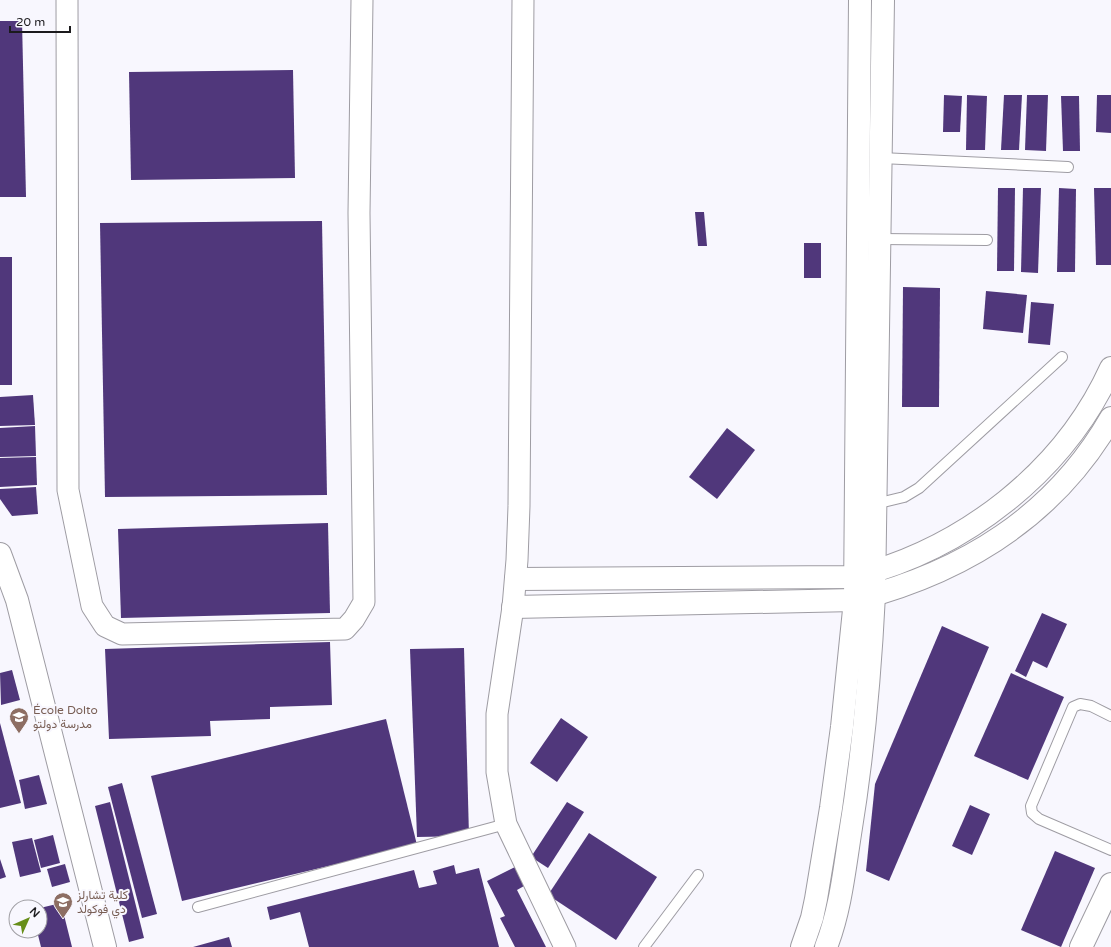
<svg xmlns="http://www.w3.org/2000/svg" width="1111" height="947" font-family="'Varela Round',Vazirmatn,sans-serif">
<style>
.building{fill:#50377b}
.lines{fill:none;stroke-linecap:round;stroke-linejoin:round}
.lane-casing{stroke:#9e9ca3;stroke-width:12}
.street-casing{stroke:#9e9ca3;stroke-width:23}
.secondary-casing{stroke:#9e9ca3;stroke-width:24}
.lane{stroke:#fff;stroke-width:10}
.street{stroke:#fff;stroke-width:21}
.secondary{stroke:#fff;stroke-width:22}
.labels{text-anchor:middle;stroke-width:4;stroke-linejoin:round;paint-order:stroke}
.education-label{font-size:12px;fill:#785e54;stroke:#f8f7fe;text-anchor:start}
</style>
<rect width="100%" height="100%" fill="#f8f7fe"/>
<g class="building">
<polygon points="0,21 22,21 26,197 0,197"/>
<polygon points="293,70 295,178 131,180 129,72"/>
<polygon points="944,95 962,96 960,132 943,132"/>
<polygon points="967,95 987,96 985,150 966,150"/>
<polygon points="1004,95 1022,95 1019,150 1001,150"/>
<polygon points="1027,95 1048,95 1046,151 1025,150"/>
<polygon points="1097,95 1111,95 1111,133 1096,132"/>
<polygon points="1061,96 1079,96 1080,151 1063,151"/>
<polygon points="998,188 1015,188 1014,271 997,271"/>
<polygon points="1023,188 1041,188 1038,273 1021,272"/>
<polygon points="1059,188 1076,189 1075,272 1057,272"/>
<polygon points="1094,188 1111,188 1111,265 1096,265"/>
<polygon points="695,212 704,212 707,246 698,246"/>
<polygon points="322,221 327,495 105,497 100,223"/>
<rect x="804" y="243" width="17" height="35"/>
<rect x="0" y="257" width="12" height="128"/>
<polygon points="903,287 940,288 939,407 902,407"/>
<polygon points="986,291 1027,295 1023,333 983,329"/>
<polygon points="1031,302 1054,304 1050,345 1028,343"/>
<polygon points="33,395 35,425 0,426 0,397"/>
<polygon points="35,426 36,456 0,457 0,428"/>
<polygon points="727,428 755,450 717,499 689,477"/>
<polygon points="36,457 37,485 0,487 0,458"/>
<polygon points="36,487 38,514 12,516 0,499 0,489"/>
<polygon points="328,523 330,613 121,618 118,529"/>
<polygon points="1042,613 1067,624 1047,668 1033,661 1026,677 1015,671"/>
<polygon points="942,626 989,647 889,881 866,871 875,784"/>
<polygon points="330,642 332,705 270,707 270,719 210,721 211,736 109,739 105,649"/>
<polygon points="464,648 469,836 417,837 410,649"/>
<polygon points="12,670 20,700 1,705 0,673"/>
<polygon points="1011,673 1064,697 1028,780 974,756"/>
<polygon points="561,718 588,737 557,782 530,763"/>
<polygon points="386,719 417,845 182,901 151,776"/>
<polygon points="0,723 21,803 0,808"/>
<polygon points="39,775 47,804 25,809 19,780"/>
<polygon points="122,783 157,914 142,918 108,787"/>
<polygon points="110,802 144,938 129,942 95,806"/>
<polygon points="567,802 584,812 548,868 531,857"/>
<polygon points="970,805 990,814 972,855 952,846"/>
<polygon points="589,833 657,877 616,940 548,895"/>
<polygon points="53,835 60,863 41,868 34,840"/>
<polygon points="32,838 41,872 20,877 12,842"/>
<polygon points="1055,851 1095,868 1061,947 1021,930"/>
<polygon points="0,859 6,877 0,879"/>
<polygon points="65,864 70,882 52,887 47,869"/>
<polygon points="454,865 456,874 479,868 499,947 309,947 300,912 270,920 267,907 414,870 419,888 437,884 433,871"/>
<polygon points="515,867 524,886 517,890 546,947 515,947 500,918 505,916 487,881"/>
<polygon points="61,903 72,947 41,947 37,931 40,931 40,908"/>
<polygon points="229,937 232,947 193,947"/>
</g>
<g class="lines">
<g class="lane-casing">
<g id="lane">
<polyline points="881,158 1068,167"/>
<polyline points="880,239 987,240"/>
<polyline points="875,504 904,497 919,488 1062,357"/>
<polyline points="1111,716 1091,706 1080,704 1073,707 1031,806 1032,813 1039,819 1111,850"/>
<polyline points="198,907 506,824"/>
<polyline points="644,947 698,875"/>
</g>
</g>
<g class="street-casing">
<g id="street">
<polyline points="67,0 68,490 92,606 105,626 122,634 345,629 354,619 364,602 359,213 362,0"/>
<polyline points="523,0 519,506 517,560 513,607 497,714 497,772 506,824 565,947"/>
</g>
</g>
<g class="secondary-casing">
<g id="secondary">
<polyline points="0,554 17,600 105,947"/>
<path d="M516 579 854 577C964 549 1064 472 1111 368"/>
<path d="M513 607 855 600C964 572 1054 517 1111 418"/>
<polyline points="802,947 812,918 816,899 831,808 842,727 855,600 860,0"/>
<path d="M826 947C840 911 844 873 850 834 863 755 870 676 874 595L883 0"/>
<polyline points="1081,947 1111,884"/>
</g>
</g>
<use href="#lane" class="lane"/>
<use href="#street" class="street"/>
<use href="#secondary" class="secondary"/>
</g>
<defs>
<g id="school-pin" transform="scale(1)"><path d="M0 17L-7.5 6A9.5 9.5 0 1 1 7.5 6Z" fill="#8d6e63" stroke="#f8f7fe"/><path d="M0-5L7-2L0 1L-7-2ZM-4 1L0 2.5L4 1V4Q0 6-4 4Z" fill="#fff"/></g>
</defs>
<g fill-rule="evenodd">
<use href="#school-pin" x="19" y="717"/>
<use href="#school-pin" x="63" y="902"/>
</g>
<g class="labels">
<g class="education-label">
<text x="33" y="714">École Dolto<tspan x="33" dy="14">مدرسة دولتو</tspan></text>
<text x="77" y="899">كلية تشارلز<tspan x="77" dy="14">دي فوكولد</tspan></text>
</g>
</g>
<g transform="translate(28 919) rotate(45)"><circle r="19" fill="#f8f7fe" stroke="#a09fa4"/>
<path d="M0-3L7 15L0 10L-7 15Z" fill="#678e19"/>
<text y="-6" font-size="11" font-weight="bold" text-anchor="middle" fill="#1b1a1d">N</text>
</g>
<path d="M10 26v6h60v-6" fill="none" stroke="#1b1a1d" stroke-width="2"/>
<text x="16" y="26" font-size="12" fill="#1b1a1d" stroke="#f8f7fe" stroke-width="3" paint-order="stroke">20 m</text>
</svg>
